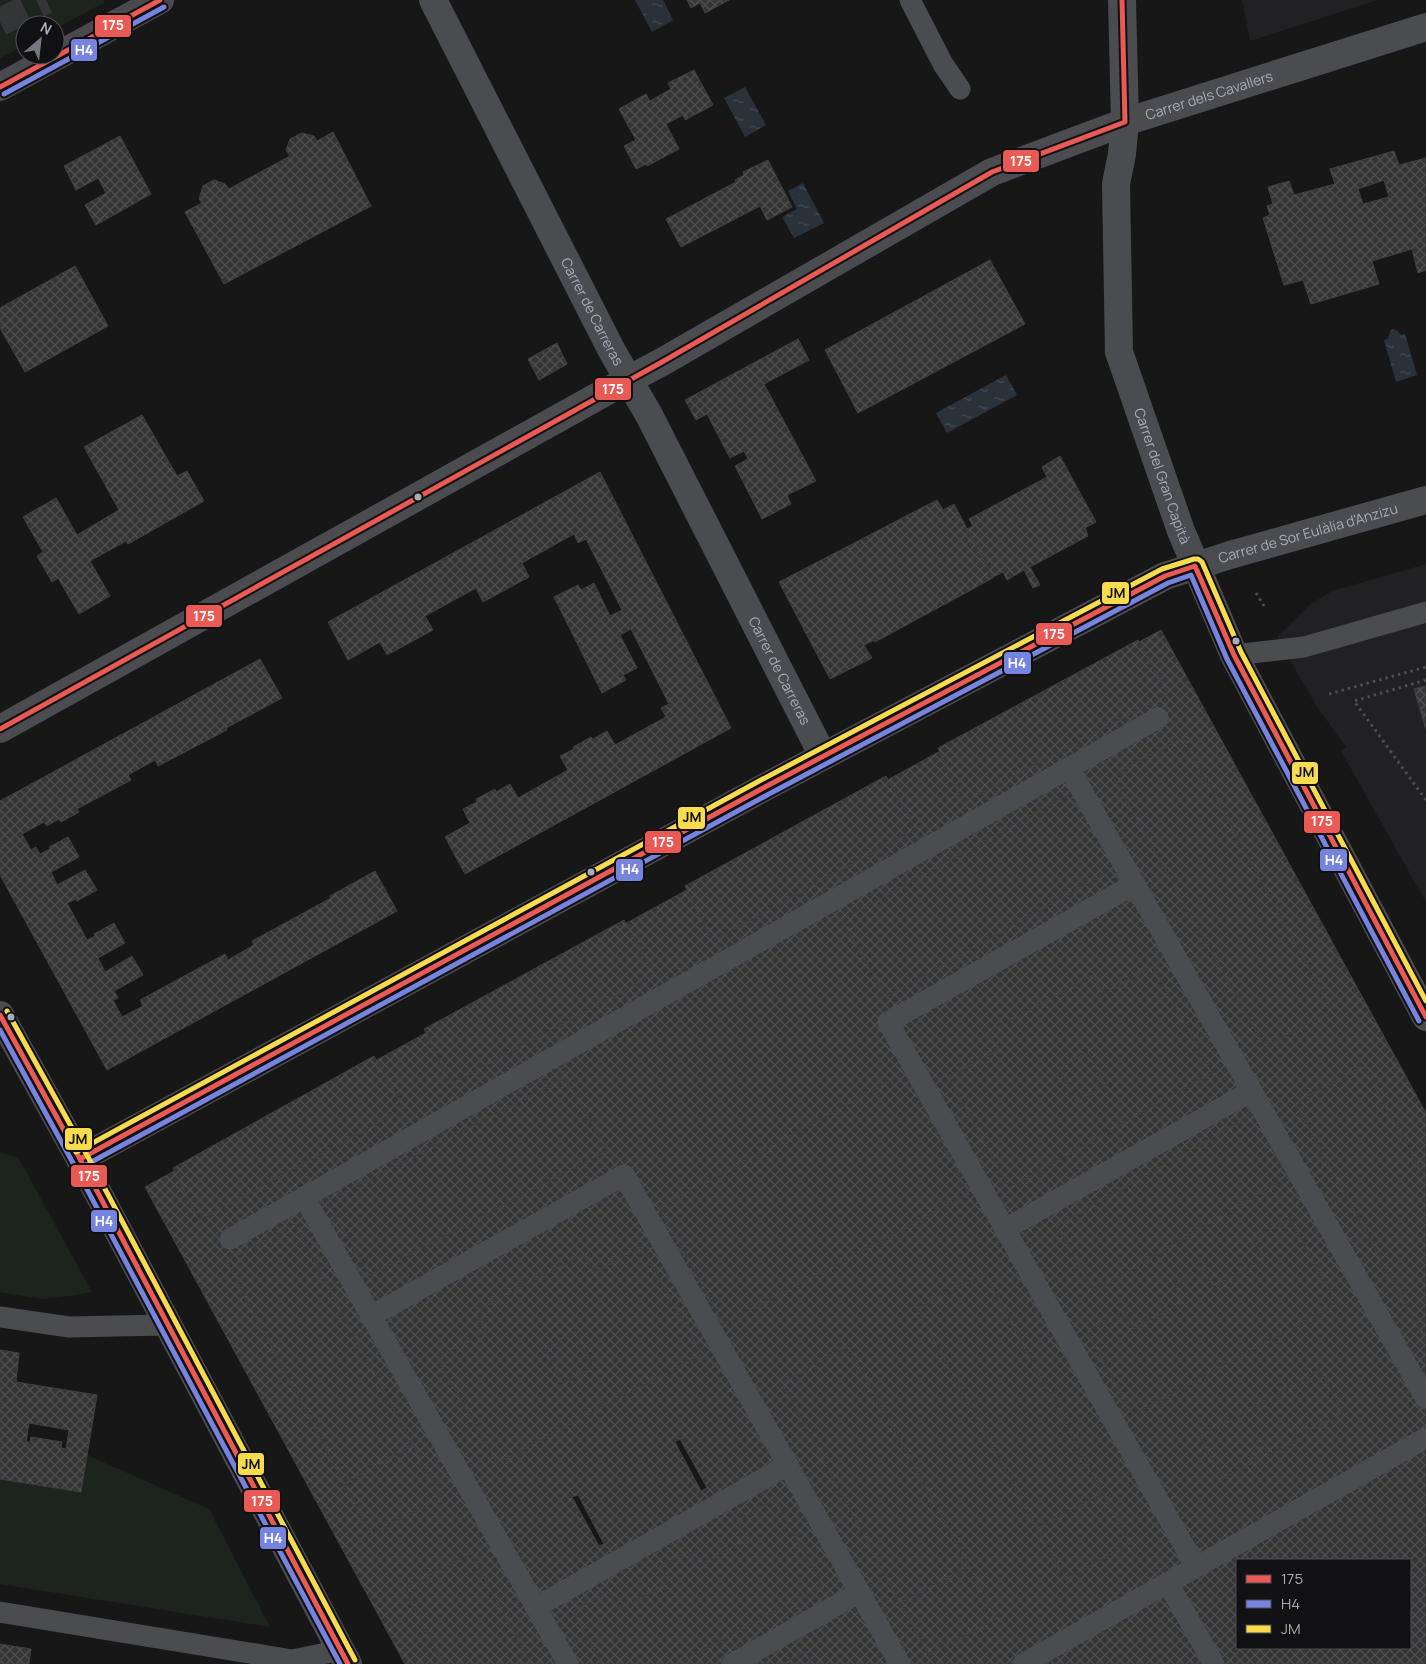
<svg xmlns="http://www.w3.org/2000/svg" width="1426" height="1664" font-family="Manrope,sans-serif">
<style>
.built{fill:#212123}
.green{fill:#1d241e}
.water{fill:url(#water-ripples)}
.building{fill:url(#building-cross-hatch);stroke:#3f4043;fill-rule:evenodd}
.lines{fill:none;stroke-linecap:round;stroke-linejoin:round}
.highway-tunnel{stroke:#343537;stroke-width:28;stroke-dasharray:28 14;stroke-linecap:butt}
.path{stroke:#4d4e52;stroke-width:3;stroke-dasharray:2.5 4;stroke-linecap:butt}
.lane{stroke:#4b4c50;stroke-width:21}
.street{stroke:#4b4c50;stroke-width:28}
.secondary{stroke:#4a4a4e;stroke-width:28}
.bus-1-casing{stroke:#111113;stroke-width:9}
.bus-2-casing{stroke:#111113;stroke-width:9}
.bus-3-casing{stroke:#111113;stroke-width:9}
.bus-1{stroke:#e85a53;stroke-width:5}
.bus-2{stroke:#7684df;stroke-width:5}
.bus-3{stroke:#f9db4f;stroke-width:5}
.bus-dot{fill:#a8adb8;stroke:#111113;stroke-width:2}
.labels{text-anchor:middle;stroke-width:5;stroke-linejoin:round;paint-order:stroke}
.street-label{font-size:14px;fill:#a8adb8;stroke:#111113}
.line-badge{stroke:#111113;stroke-width:2}
.badge-label{font-size:14px;text-anchor:middle;font-weight:bold;fill:#fff}
.pale-badge-label{font-size:14px;text-anchor:middle;font-weight:bold;fill:#111}
</style>
<defs>
<pattern id="water-ripples" width="26" height="14" patternUnits="userSpaceOnUse" patternTransform="scale(1.25)"><rect width="26" height="14" fill="#2a3239"/><path d="M2 4q2-2 4 0t4 0M15 11q2-2 4 0t4 0" fill="none" stroke="#464d54"/></pattern>
<pattern id="building-cross-hatch" width="8" height="8" patternUnits="userSpaceOnUse" patternTransform="scale(1.25)"><rect width="8" height="8" fill="#353536"/><path d="M0 0l8 8M0 8l8-8" fill="none" stroke="#4f5051"/></pattern>
</defs>
<rect width="100%" height="100%" fill="#171717"/>
<g class="built">
<polygon points="1242,0 1378,0 1250,41"/>
<polygon points="1426,564 1426,902 1341,751 1346,747 1317,707 1277,637 1311,604 1332,591"/>
</g>
<g class="green">
<polygon points="0,0 104,0 105,2 55,29 55,25 25,25 25,45 0,58"/>
<polygon points="0,1153 18,1157 92,1292 69,1296 42,1299 0,1292"/>
<polygon points="87,1455 209,1509 270,1627 0,1584 0,1479 80,1492"/>
</g>
<g class="water">
<polygon points="635,0 663,0 673,20 652,32"/>
<polygon points="745,87 766,125 745,137 724,98"/>
<polygon points="803,183 824,223 794,238 782,217 797,209 788,191"/>
<polygon points="1393,329 1398,331 1401,335 1405,334 1417,375 1396,382 1384,340 1388,339 1390,331"/>
<polygon points="1006,375 1017,395 947,433 936,413"/>
</g>
<g class="building">
<polygon points="687,0 729,0 705,13 700,3 691,8"/>
<polygon points="694,70 713,105 685,120 683,115 666,124 679,149 647,166 646,164 636,169 624,146 636,140 619,109 646,94 650,101 671,89 668,83"/>
<polygon points="333,132 371,206 224,284 185,212 202,203 199,199 203,186 214,180 225,184 229,189 290,156 286,150 290,139 302,133 314,136 317,141"/>
<polygon points="120,136 151,194 96,225 85,205 106,193 98,178 76,190 64,166"/>
<path d="M1394 151 1399 165 1426 158V270L1418 273 1412 249 1372 261 1379 284 1311 304 1303 280 1284 285 1263 218 1270 215 1267 206 1273 204 1268 187 1289 181 1294 195 1335 184 1330 169ZM1384 180 1389 197 1363 204 1358 189Z"/>
<polygon points="768,160 792,207 767,220 760,206 681,247 666,219 736,182 735,180 744,175 743,172"/>
<polygon points="990,260 1025,324 858,413 825,350"/>
<polygon points="75,266 108,326 25,372 0,328 0,308"/>
<polygon points="798,339 809,360 764,384 816,481 787,495 791,504 762,519 735,466 748,459 744,451 730,458 707,414 696,420 685,400"/>
<polygon points="557,343 567,364 539,380 528,359"/>
<polygon points="142,415 177,476 187,471 204,501 128,544 126,541 90,561 110,596 79,614 58,578 52,582 37,556 43,552 23,517 56,498 77,535 119,510 84,447"/>
<polygon points="1060,456 1096,522 1085,528 1088,536 1030,567 1040,585 1033,588 1024,570 1007,580 1003,572 993,577 967,529 973,526 969,519 1047,477 1042,467"/>
<polygon points="600,472 731,728 465,874 445,837 470,823 463,809 477,802 476,799 495,789 496,792 510,784 518,798 568,770 560,756 574,749 573,747 591,737 593,739 607,731 615,745 666,717 661,708 669,704 631,629 620,635 637,668 623,675 626,680 602,693 554,597 578,585 581,590 594,583 610,616 622,610 586,539 578,543 574,534 522,563 529,577 483,602 476,588 425,616 433,630 387,655 380,642 348,660 328,622"/>
<polygon points="937,500 943,510 954,504 993,578 875,642 874,640 864,645 872,658 830,679 779,582"/>
<path d="M1161 630 1426 1113V1664H405L145 1187ZM1091 1040 1119 1089 1068 1117 1041 1067ZM1091 1213 1119 1264 1106 1271 1078 1220ZM579 1319 606 1370 556 1397 529 1347ZM680 1439 707 1488 701 1491 675 1442ZM578 1495 604 1544 599 1546 572 1497ZM1237 1560H1410V1648H1237Z"/>
<polygon points="1138,640 1168,694 963,803 938,748"/>
<polygon points="260,659 282,698 226,728 227,730 158,766 155,760 128,775 131,780 77,809 79,812 61,822 59,819 47,826 44,822 22,834 31,850 36,847 40,854 50,849 49,847 68,837 79,857 51,872 57,885 85,870 97,890 77,901 76,899 67,903 87,940 95,936 94,934 114,923 125,943 98,958 105,972 132,956 143,975 114,991 118,998 113,1000 122,1017 143,1006 140,1000 225,954 228,960 254,945 252,941 331,898 330,896 375,871 397,911 107,1070 0,875 0,801"/>
<polygon points="1426,686 1426,730 1414,689"/>
<polygon points="1183,738 1332,1010 1265,1047 1112,775"/>
<polygon points="886,776 916,829 712,941 685,886"/>
<polygon points="1076,790 1119,866 886,997 842,920"/>
<polygon points="624,920 655,974 451,1084 424,1029"/>
<polygon points="1153,966 1212,1073 1009,1188 949,1077 999,1049 988,1033 1093,975 1104,994"/>
<polygon points="1088,1052 1106,1086 1077,1101 1059,1068"/>
<polygon points="374,1056 404,1109 199,1220 173,1168"/>
<polygon points="1363,1066 1426,1180 1426,1342 1295,1103"/>
<polygon points="905,1073 969,1194 724,1324 659,1207"/>
<polygon points="565,1078 608,1150 370,1275 327,1201"/>
<polygon points="1254,1114 1287,1177 1095,1291 1057,1226"/>
<polygon points="1290,1219 1337,1303 1133,1415 1087,1331 1123,1310 1134,1329 1183,1301 1175,1285 1204,1269 1213,1287 1264,1259 1253,1240"/>
<polygon points="295,1224 413,1445 344,1483 226,1261"/>
<polygon points="641,1247 702,1354 497,1463 437,1358 486,1330 475,1312 584,1254 594,1273"/>
<polygon points="984,1273 1103,1493 1037,1529 917,1309"/>
<polygon points="575,1332 594,1367 563,1383 545,1349"/>
<polygon points="848,1346 969,1566 900,1603 782,1383"/>
<path d="M0 1350 19 1353 16 1382 97 1395 81 1492 0 1479ZM29 1423 69 1430 66 1449 61 1448 62 1442 31 1437 30 1442H26Z"/>
<polygon points="1320,1370 1343,1412 1307,1432 1303,1423 1292,1430 1298,1440 1269,1456 1264,1445 1251,1452 1256,1461 1223,1479 1199,1436"/>
<polygon points="413,1445 441,1497 372,1535 344,1483"/>
<polygon points="1103,1493 1130,1544 1066,1579 1037,1529"/>
<polygon points="775,1499 822,1585 678,1664 602,1664 573,1611 609,1591 619,1610 669,1582 660,1566 688,1551 697,1566 747,1539 737,1520"/>
<polygon points="471,1553 531,1664 444,1664 404,1589"/>
<polygon points="969,1566 997,1618 929,1655 900,1603"/>
<polygon points="0,1644 31,1649 29,1664 0,1664"/>
<polygon points="805,1651 812,1664 782,1664"/>
</g>
<g class="lines">
<polyline class="highway-tunnel" points="0,22 46,0"/>
<g class="path">
<polyline points="1256,593 1264,606"/>
<polyline points="1426,680 1354,701 1426,800"/>
<polyline points="1329,694 1426,667"/>
</g>
<g class="lane">
<polyline points="910,0 943,64 960,89"/>
<polyline points="1234,655 1304,647 1426,612"/>
<polyline points="1069,768 1426,1399"/>
<polyline points="304,1197 568,1664"/>
<polyline points="1005,1229 1252,1091"/>
<polyline points="230,1239 1158,718"/>
<polyline points="371,1316 624,1175 900,1664"/>
<polyline points="0,1317 69,1327 167,1325"/>
<polyline points="1196,1567 1426,1438"/>
<polyline points="1168,1583 1214,1664"/>
<polyline points="536,1607 788,1465"/>
<polyline points="0,1612 292,1660 341,1650"/>
<polyline points="732,1664 860,1592"/>
<polyline points="1023,1664 1196,1567 888,1022 1135,884"/>
</g>
<g class="street">
<path id="s1" d="M433 0 612 351 649 415 823 756"/>
<path id="s2" d="M1122 0 1125 122 1122 154 1116 184 1119 352 1181 531 1234 655 1426 1017"/>
<path id="s3" d="M0 729 609 390 662 362 992 172 1125 122 1426 27"/>
<polyline points="0,1015 80,1159 348,1664"/>
<path id="s4" d="M80 1159 765 787 1165 576 1230 555 1426 500"/>
</g>
<polyline class="secondary" points="0,87 160,0"/>
<g class="bus-1-casing">
<g id="bus-1">
<polyline points="0,87 160,0"/>
<polyline points="0,729 662,362 992,172 1125,122 1122,0"/>
<polyline points="0,1015 80,1159 348,1664"/>
<polyline points="80,1159 765,787 1165,576 1195,566 1234,655 1426,1017"/>
</g>
</g>
<g class="bus-2-casing">
<g id="bus-2">
<polyline points="4,94 164,7"/>
<polyline points="0,1030 73,1163 340,1664"/>
<polyline points="84,1166 769,794 1168,583 1191,575 1227,659 1419,1021"/>
</g>
</g>
<g class="bus-3-casing">
<g id="bus-3">
<polyline points="7,1011 87,1155 355,1660"/>
<polyline points="76,1152 761,780 1162,569 1194,559 1198,559 1202,562 1241,652 1426,1001"/>
</g>
</g>
<use href="#bus-1" class="bus-1"/>
<use href="#bus-2" class="bus-2"/>
<use href="#bus-3" class="bus-3"/>
</g>
<g class="bus-dot">
<circle cx="418" cy="497" r="4.5"/>
<circle cx="1236" cy="641" r="4.5"/>
<circle cx="591" cy="872" r="4.5"/>
<circle cx="11" cy="1017" r="4.5"/>
</g>
<g class="labels">
<g class="street-label">
<text dy="5" stroke="none"><textPath href="#s3" startOffset="1368">Carrer dels Cavallers</textPath></text>
<text dy="5" stroke="none"><textPath href="#s1" startOffset="350">Carrer de Carreras</textPath></text>
<text dy="5" stroke="none"><textPath href="#s2" startOffset="484">Carrer del Gran Capità</textPath></text>
<text dy="5" stroke="none"><textPath href="#s4" startOffset="1381">Carrer de Sor Eulàlia d'Anzizu</textPath></text>
<text dy="5" stroke="none"><textPath href="#s1" startOffset="755">Carrer de Carreras</textPath></text>
</g>
</g>
<g class="line-badge">
<rect x="94" y="14" width="38" height="24" rx="5" fill="#e85a53"/>
<rect x="70" y="38" width="28" height="24" rx="5" fill="#7684df"/>
<rect x="1002" y="149" width="38" height="24" rx="5" fill="#e85a53"/>
<rect x="594" y="377" width="38" height="24" rx="5" fill="#e85a53"/>
<rect x="1101" y="581" width="29" height="24" rx="5" fill="#f9db4f"/>
<rect x="185" y="604" width="38" height="24" rx="5" fill="#e85a53"/>
<rect x="1035" y="622" width="38" height="24" rx="5" fill="#e85a53"/>
<rect x="1003" y="651" width="29" height="24" rx="5" fill="#7684df"/>
<rect x="1291" y="761" width="28" height="24" rx="5" fill="#f9db4f"/>
<rect x="677" y="806" width="29" height="24" rx="5" fill="#f9db4f"/>
<rect x="1303" y="810" width="38" height="24" rx="5" fill="#e85a53"/>
<rect x="644" y="830" width="38" height="24" rx="5" fill="#e85a53"/>
<rect x="1319" y="848" width="29" height="24" rx="5" fill="#7684df"/>
<rect x="615" y="858" width="29" height="24" rx="5" fill="#7684df"/>
<rect x="64" y="1127" width="29" height="24" rx="5" fill="#f9db4f"/>
<rect x="70" y="1164" width="38" height="24" rx="5" fill="#e85a53"/>
<rect x="90" y="1209" width="28" height="24" rx="5" fill="#7684df"/>
<rect x="237" y="1452" width="28" height="24" rx="5" fill="#f9db4f"/>
<rect x="243" y="1489" width="38" height="24" rx="5" fill="#e85a53"/>
<rect x="259" y="1526" width="28" height="24" rx="5" fill="#7684df"/>
</g>
<g class="badge-label">
<text x="113" y="30">175</text>
<text x="84" y="55">H4</text>
<text x="1021" y="166">175</text>
<text x="613" y="394">175</text>
<text x="204" y="621">175</text>
<text x="1054" y="639">175</text>
<text x="1017" y="668">H4</text>
<text x="1322" y="826">175</text>
<text x="663" y="847">175</text>
<text x="1334" y="865">H4</text>
<text x="630" y="874">H4</text>
<text x="89" y="1181">175</text>
<text x="104" y="1226">H4</text>
<text x="262" y="1506">175</text>
<text x="273" y="1543">H4</text>
</g>
<g class="pale-badge-label">
<text x="1116" y="598">JM</text>
<text x="1305" y="777">JM</text>
<text x="692" y="822">JM</text>
<text x="78" y="1144">JM</text>
<text x="251" y="1469">JM</text>
</g>
<rect x="1236" y="1559" width="175" height="90" fill="#111113" stroke="#4d4f55"/>
<rect x="1246" y="1575" width="25" height="8" fill="#e85a53" stroke="#4d4f55"/>
<text x="1281" y="1584" font-size="15" fill="#a8adb8">175</text>
<rect x="1246" y="1600" width="25" height="8" fill="#7684df" stroke="#4d4f55"/>
<text x="1281" y="1609" font-size="15" fill="#a8adb8">H4</text>
<rect x="1246" y="1625" width="25" height="8" fill="#f9db4f" stroke="#4d4f55"/>
<text x="1281" y="1634" font-size="15" fill="#a8adb8">JM</text>
<g transform="translate(40 40) rotate(28)"><circle r="24" fill="#111113" stroke="#4d4f55"/>
<path d="M0-4L9 19L0 12L-9 19Z" fill="#757880"/>
<text y="-8" font-size="14" font-weight="bold" text-anchor="middle" fill="#a8adb8">N</text>
</g>
</svg>
